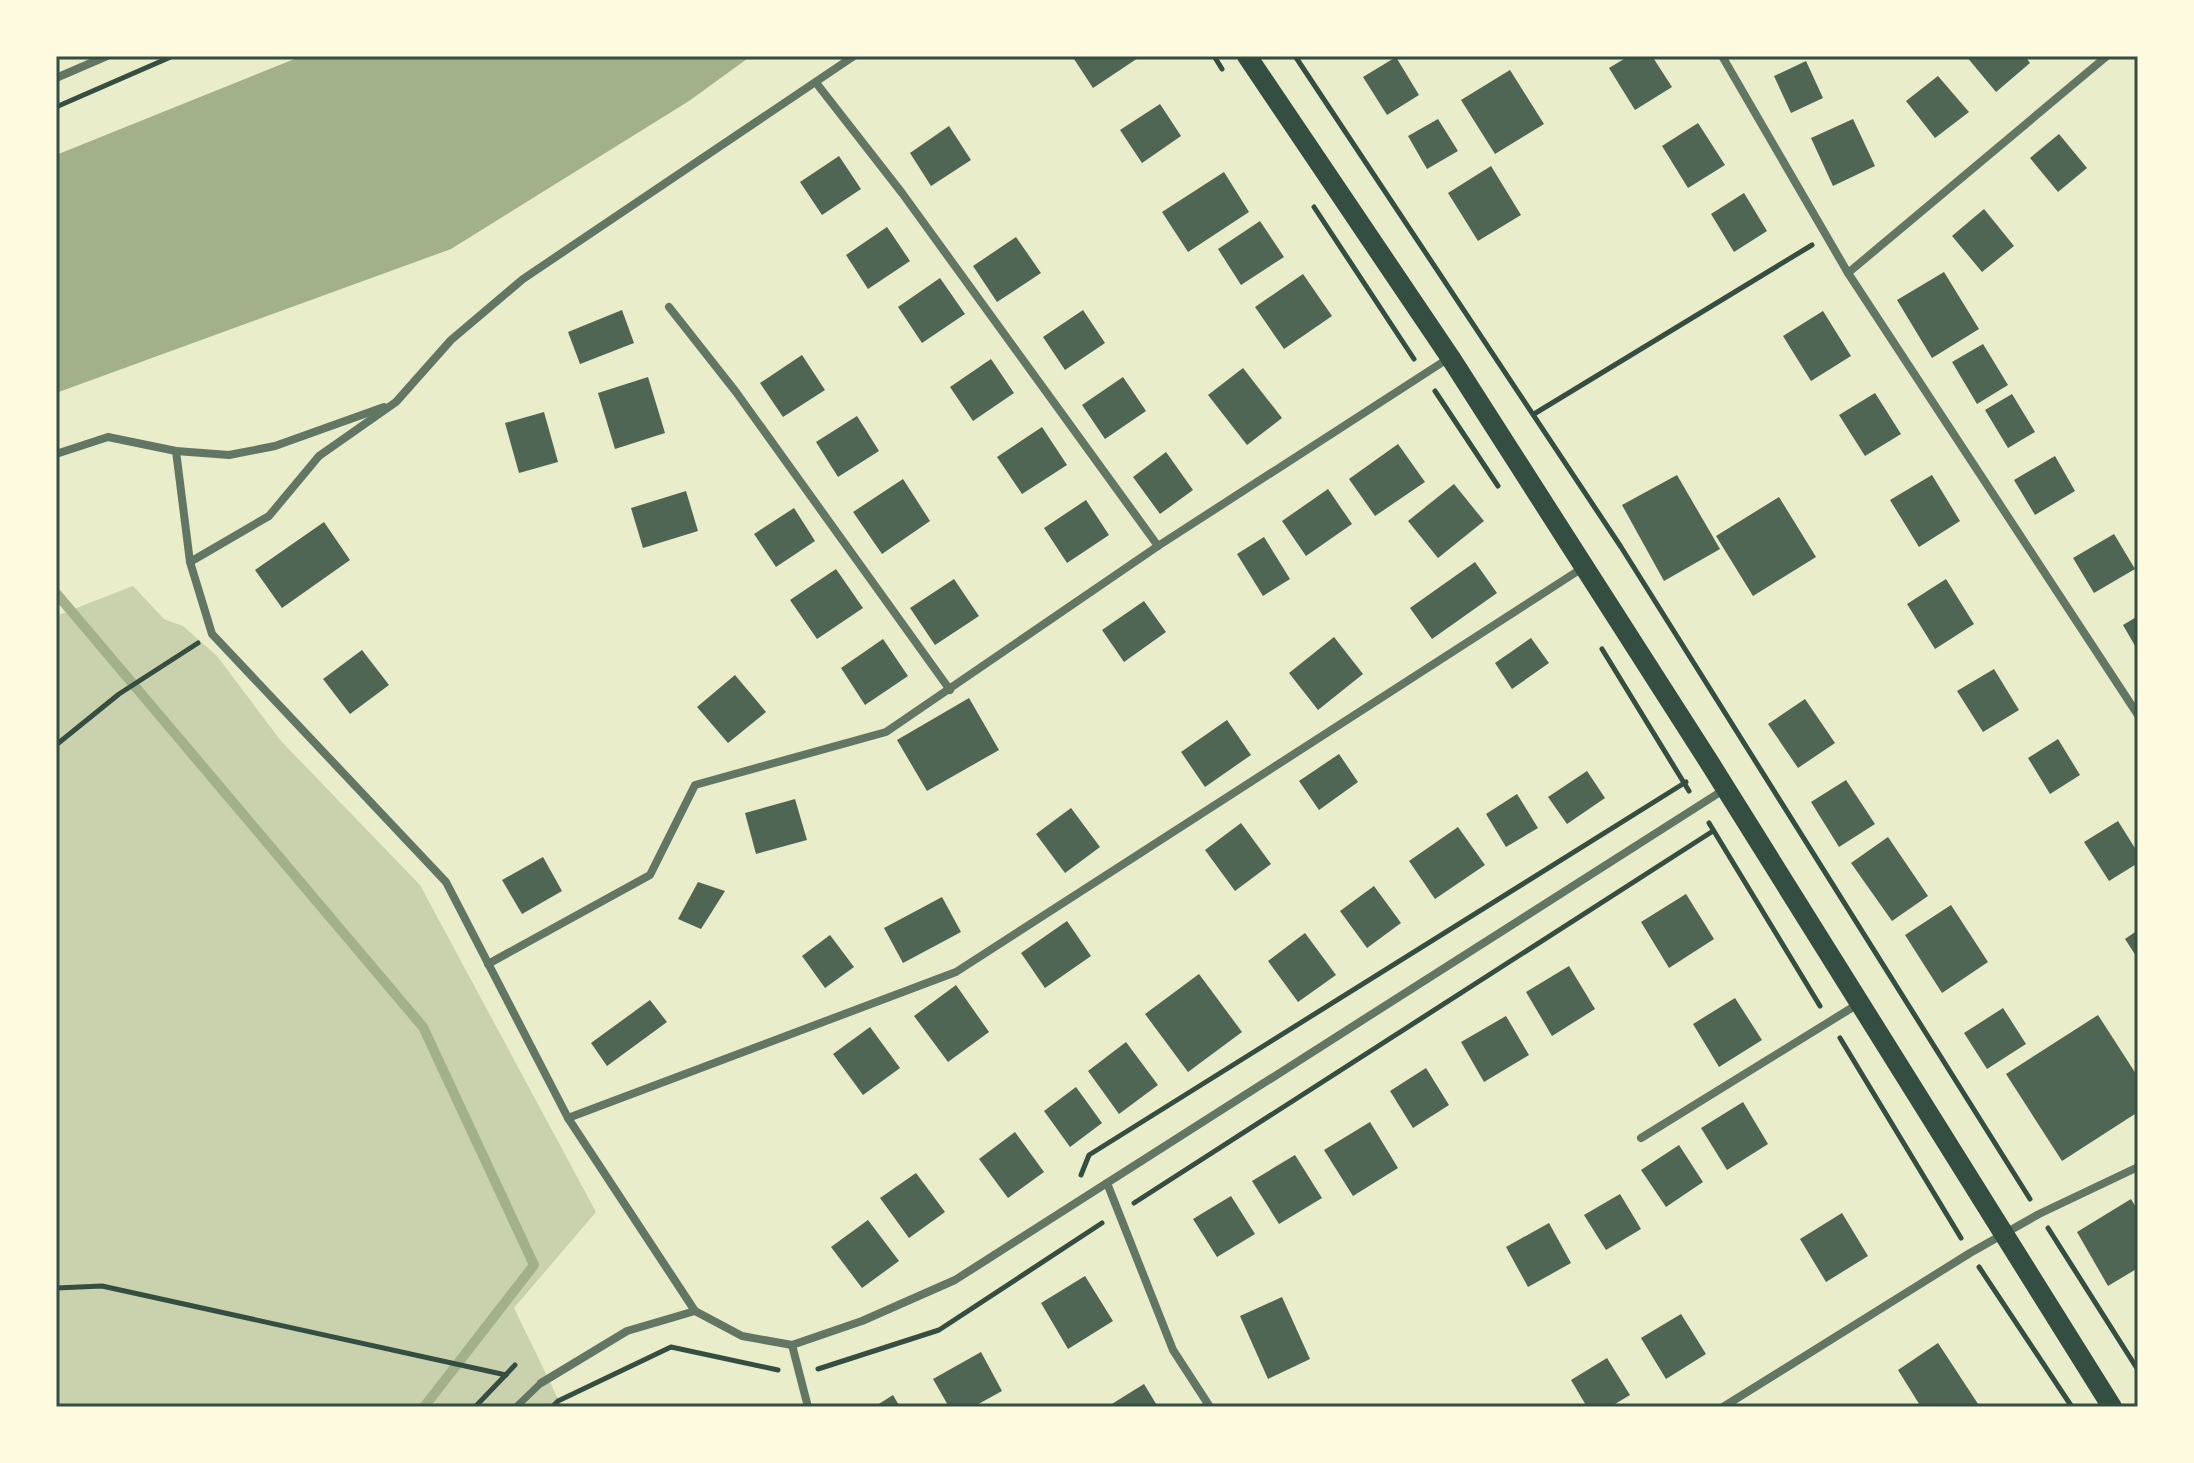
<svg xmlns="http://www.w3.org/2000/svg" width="2194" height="1463" font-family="'Source Sans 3',sans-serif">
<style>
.green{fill:#cad2ad}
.water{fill:#a3b18a}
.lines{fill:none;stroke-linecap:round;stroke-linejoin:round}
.stream{stroke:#a3b18a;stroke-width:10}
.building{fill:#4f6655}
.path{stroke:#344e41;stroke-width:5}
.pedestrian{stroke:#617663;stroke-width:7}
.minor{stroke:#617663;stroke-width:8}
.primary{stroke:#344e41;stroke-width:20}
.neatline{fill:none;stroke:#344e41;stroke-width:3}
</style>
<rect width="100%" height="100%" fill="#e9edc9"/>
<polygon class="green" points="133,586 164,619 183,626 217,656 281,741 420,885 596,1212 514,1308 562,1407 56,1407 56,616"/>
<polygon class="water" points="302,56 751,56 689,101 451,249 56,393 56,155"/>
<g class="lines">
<polyline class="stream" points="56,593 423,1027 534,1265 424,1407"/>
</g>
<g class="building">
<polygon points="1072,56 1141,56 1093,88"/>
<polygon points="1629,56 1652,56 1672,87 1635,110 1609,68"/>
<polygon points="1966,56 2025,56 2030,63 1996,92"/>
<polygon points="1396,57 1419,95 1387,115 1363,77"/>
<polygon points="1806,61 1823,98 1791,113 1774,76"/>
<polygon points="1510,70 1544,124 1495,154 1461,100"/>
<polygon points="1938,76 1969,112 1935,138 1906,101"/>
<polygon points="1160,104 1181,136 1142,163 1120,130"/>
<polygon points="1438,119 1458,151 1427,169 1408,136"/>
<polygon points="1853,119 1875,166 1833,186 1811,138"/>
<polygon points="1698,123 1725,165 1688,188 1662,146"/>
<polygon points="949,126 971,160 931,186 910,153"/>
<polygon points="2059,134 2087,168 2058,192 2030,158"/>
<polygon points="839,156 861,189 822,215 800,182"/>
<polygon points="1491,166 1521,215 1478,241 1448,193"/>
<polygon points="1224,172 1249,212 1188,252 1162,212"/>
<polygon points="1744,193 1767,231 1734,252 1711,214"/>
<polygon points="1984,209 2014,246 1982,272 1952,236"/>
<polygon points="1260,221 1284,257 1241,285 1218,249"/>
<polygon points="887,227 910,261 868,289 846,255"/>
<polygon points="1016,237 1041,273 997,302 973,266"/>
<polygon points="1944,272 1979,329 1932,358 1897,300"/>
<polygon points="1303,274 1332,316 1284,349 1255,307"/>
<polygon points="940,278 965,314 922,343 898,307"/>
<polygon points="622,310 634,343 580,364 568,332"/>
<polygon points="1083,310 1105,343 1065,370 1043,337"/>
<polygon points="1823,311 1851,356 1811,381 1783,336"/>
<polygon points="1983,344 2008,385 1977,404 1952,362"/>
<polygon points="802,355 825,390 783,417 760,383"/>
<polygon points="991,359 1014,393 973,421 950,387"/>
<polygon points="1243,368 1282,418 1247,445 1208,395"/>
<polygon points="648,377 665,433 615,449 598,393"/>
<polygon points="1123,377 1146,411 1105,439 1082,405"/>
<polygon points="1875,393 1901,434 1865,456 1839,415"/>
<polygon points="2012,394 2035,432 2008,448 1985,410"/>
<polygon points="544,412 558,462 519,473 505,423"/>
<polygon points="857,416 879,451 838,477 816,442"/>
<polygon points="1042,427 1067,465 1022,494 997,457"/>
<polygon points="1398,444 1425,482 1375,516 1349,479"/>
<polygon points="1166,452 1193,490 1160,514 1133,477"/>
<polygon points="2055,456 2075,491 2035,515 2014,480"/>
<polygon points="1677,475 1720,549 1664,581 1622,505"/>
<polygon points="1932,475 1960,521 1919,547 1890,500"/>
<polygon points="903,479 930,521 882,554 853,512"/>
<polygon points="1454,484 1484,521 1438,558 1408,521"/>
<polygon points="1328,489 1352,524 1306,556 1282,521"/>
<polygon points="686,491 698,531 643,548 631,508"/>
<polygon points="1779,497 1816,557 1753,596 1716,536"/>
<polygon points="1086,500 1109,535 1067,563 1044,528"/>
<polygon points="794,508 815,541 776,567 754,534"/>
<polygon points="324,522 350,560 282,608 255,570"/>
<polygon points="2114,534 2135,569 2094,593 2073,558"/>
<polygon points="1264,537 1290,579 1263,596 1237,554"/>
<polygon points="1475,562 1497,593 1432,639 1410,608"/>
<polygon points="836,569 863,608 817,639 790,600"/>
<polygon points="954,579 979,616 935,645 910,608"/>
<polygon points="1946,579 1974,624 1935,649 1907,604"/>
<polygon points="1144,601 1166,632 1124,662 1102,630"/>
<polygon points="2138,616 2138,651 2123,625"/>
<polygon points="1334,637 1363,674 1318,710 1289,673"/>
<polygon points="1531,638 1549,663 1512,689 1495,663"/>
<polygon points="883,639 908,676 865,705 841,668"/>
<polygon points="362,650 389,685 350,714 323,679"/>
<polygon points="1994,669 2019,710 1983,732 1957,691"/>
<polygon points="735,675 766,712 728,743 697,707"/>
<polygon points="969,698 999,750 927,791 897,740"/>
<polygon points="1805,699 1835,743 1798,768 1768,724"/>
<polygon points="1227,720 1251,755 1205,787 1181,752"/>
<polygon points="2058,739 2080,775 2050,794 2028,758"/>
<polygon points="1339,754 1358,782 1319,810 1299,781"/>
<polygon points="1587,771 1605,798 1567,824 1548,797"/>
<polygon points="1846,780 1875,824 1839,847 1811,802"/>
<polygon points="1517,794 1538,828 1506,847 1486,814"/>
<polygon points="795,799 807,840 756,854 745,813"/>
<polygon points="1071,808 1100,847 1065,873 1036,834"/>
<polygon points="2118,821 2138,853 2138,863 2109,881 2084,842"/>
<polygon points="1241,823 1271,864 1235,891 1205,850"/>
<polygon points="1458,827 1485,865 1435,899 1409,861"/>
<polygon points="1888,837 1928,896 1892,921 1851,863"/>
<polygon points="543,857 562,891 522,914 502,880"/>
<polygon points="698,882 725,891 701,929 678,919"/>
<polygon points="1374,886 1401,923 1367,948 1340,911"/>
<polygon points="1686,894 1714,939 1669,968 1641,922"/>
<polygon points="942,897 961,932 903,963 884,928"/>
<polygon points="1951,905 1988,962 1942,993 1905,935"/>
<polygon points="1067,921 1091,956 1045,988 1021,953"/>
<polygon points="2138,930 2138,959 2125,939"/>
<polygon points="1305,933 1336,975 1298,1002 1268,961"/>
<polygon points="830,935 854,967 825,988 802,956"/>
<polygon points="1569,966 1595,1009 1552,1036 1526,992"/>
<polygon points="1199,974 1242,1032 1188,1072 1145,1014"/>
<polygon points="956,985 989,1032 948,1062 914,1016"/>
<polygon points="1735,998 1762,1040 1719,1067 1693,1024"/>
<polygon points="650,1000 667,1022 607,1066 591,1043"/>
<polygon points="2003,1008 2026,1044 1987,1069 1964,1033"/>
<polygon points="2098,1015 2138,1077 2138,1112 2062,1161 2006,1074"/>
<polygon points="1506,1016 1529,1055 1484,1082 1461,1042"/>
<polygon points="870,1027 900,1068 863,1095 833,1054"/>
<polygon points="1126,1042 1158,1085 1119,1114 1088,1071"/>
<polygon points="1426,1068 1449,1105 1413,1128 1390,1091"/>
<polygon points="1076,1087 1102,1123 1070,1147 1044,1111"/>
<polygon points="1743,1102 1768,1144 1727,1170 1701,1128"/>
<polygon points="1370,1122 1398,1168 1353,1196 1324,1150"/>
<polygon points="1015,1132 1044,1172 1008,1198 979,1159"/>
<polygon points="1679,1145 1703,1182 1666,1207 1641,1170"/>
<polygon points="1295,1155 1322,1198 1279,1224 1252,1181"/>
<polygon points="916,1173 945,1212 909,1238 880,1198"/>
<polygon points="1620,1194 1641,1229 1606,1250 1584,1215"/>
<polygon points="1231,1196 1255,1234 1217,1257 1193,1219"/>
<polygon points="2131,1199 2138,1211 2138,1268 2108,1286 2077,1232"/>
<polygon points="1842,1213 1868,1256 1826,1282 1800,1239"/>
<polygon points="868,1220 899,1261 862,1288 831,1247"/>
<polygon points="1549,1223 1571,1263 1528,1287 1506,1247"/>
<polygon points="1085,1276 1113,1321 1068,1349 1041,1303"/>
<polygon points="1282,1297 1310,1359 1268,1379 1240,1316"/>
<polygon points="1681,1314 1706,1354 1666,1379 1641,1338"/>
<polygon points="1938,1343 1980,1407 1921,1407 1898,1370"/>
<polygon points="981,1352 1002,1391 973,1407 949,1407 933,1379"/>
<polygon points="1607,1358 1630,1395 1610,1407 1587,1407 1571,1380"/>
<polygon points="1144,1384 1158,1407 1107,1407"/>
<polygon points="893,1395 900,1407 874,1407"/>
</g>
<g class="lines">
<g class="path">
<polyline points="1214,56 1222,69"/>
<polyline points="1295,56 1621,547 2030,1199"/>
<polyline points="56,107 173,56"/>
<polyline points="1314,207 1414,359"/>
<polyline points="1435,391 1498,486"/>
<polyline points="1534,414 1812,245"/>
<polyline points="1602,649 1689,791"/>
<polyline points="56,745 119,694 198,643"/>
<polyline points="1709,823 1820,1006"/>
<polyline points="1840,1038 1961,1238"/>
<polyline points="1081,1175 1089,1155 1686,782"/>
<polyline points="1134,1203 1713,831"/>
<polyline points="2048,1228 2138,1370"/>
<polyline points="1979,1267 2072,1407"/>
<polyline points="56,1288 102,1286 506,1375"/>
<polyline points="818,1369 939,1330 1102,1223"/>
<polyline points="475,1407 515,1365"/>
<polyline points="552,1407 558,1401 671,1347 778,1370"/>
</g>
<polyline class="pedestrian" points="516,1407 541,1383"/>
<g class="minor">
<polyline points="1722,56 1848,273 2138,715"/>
<polyline points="56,78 107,56"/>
<polyline points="817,84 902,193 1158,546"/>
<polyline points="1848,273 2107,56"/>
<polyline points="669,307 736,392 950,690"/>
<polyline points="176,451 229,455 275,446 384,407"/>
<polyline points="56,454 108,437 176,451 190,562 212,634 446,882 568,1118 695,1311 742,1336 792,1345 862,1321 955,1280 1725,789"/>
<polyline points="190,562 269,516 319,456 396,402 451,340 523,279 854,56"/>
<polyline points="488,964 650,875 695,785 886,732 1158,546 1449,358"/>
<polyline points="568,1118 956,972 1584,567"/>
<polyline points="1641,1138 1858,1004"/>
<polyline points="1107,1183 1173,1350 1210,1407"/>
<polyline points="792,1345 808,1407"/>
<polyline points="541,1383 627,1331 695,1311"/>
<polyline points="1723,1407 1970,1253 2039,1214 2138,1167"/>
</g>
<polyline class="primary" points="1247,56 1450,357 1711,765 2112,1407"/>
</g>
<rect width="2194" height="1463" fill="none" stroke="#fefae0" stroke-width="116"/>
<rect x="58" y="58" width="2078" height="1347" class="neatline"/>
</svg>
